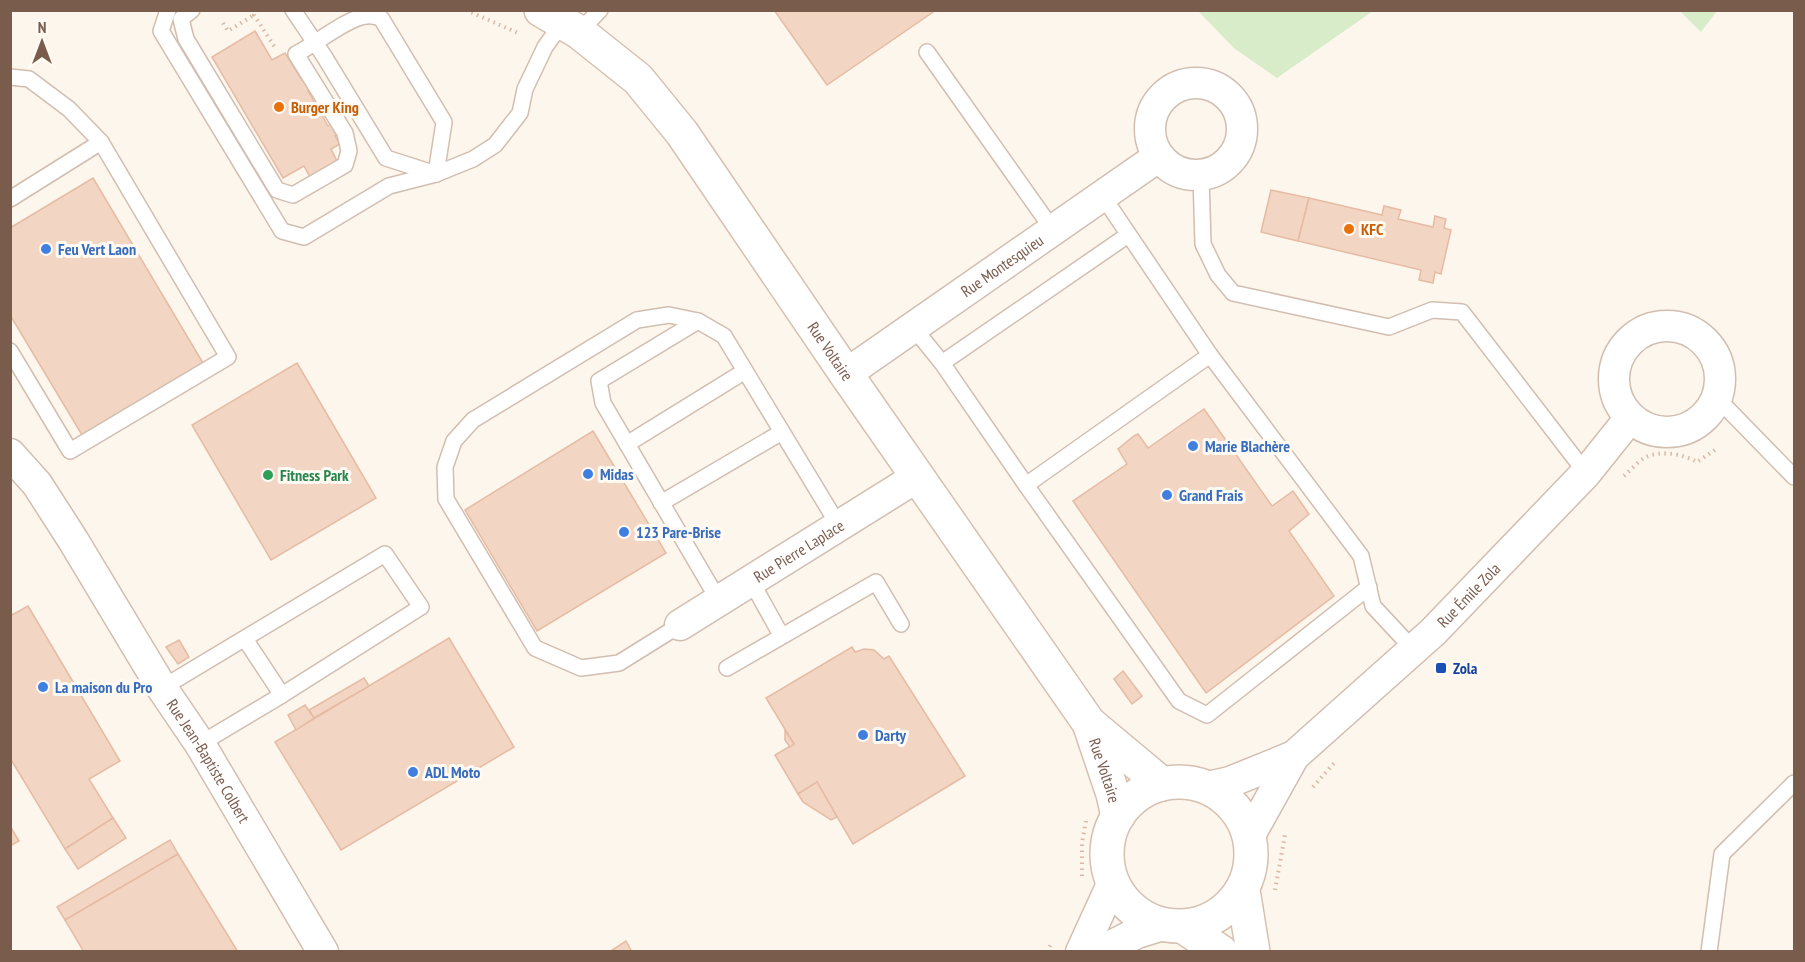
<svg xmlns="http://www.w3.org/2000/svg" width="1805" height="962" font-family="'PT Sans Narrow',sans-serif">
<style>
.green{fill:#d8ecc9}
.building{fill:#f3d5c3;stroke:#e6bba3;stroke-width:1.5}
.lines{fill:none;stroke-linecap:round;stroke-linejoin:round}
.lane-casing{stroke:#d1beb0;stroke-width:18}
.street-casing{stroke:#d1beb0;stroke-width:33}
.secondary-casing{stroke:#d6c0b0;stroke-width:36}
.path{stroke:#d9b8a5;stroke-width:4;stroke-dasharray:1.5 4.5;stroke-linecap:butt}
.lane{stroke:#fff;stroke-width:15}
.street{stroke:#fff;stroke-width:30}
.secondary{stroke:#fff;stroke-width:33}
.food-dot{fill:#e8710a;stroke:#fffaf3;stroke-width:2}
.shop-dot{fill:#3f7fe0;stroke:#fffaf3;stroke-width:2}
.leisure-dot{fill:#2e9e5b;stroke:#fffaf3;stroke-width:2}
.transit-dot{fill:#1a4fb4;stroke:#fffaf3;stroke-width:2}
.labels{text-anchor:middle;stroke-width:6;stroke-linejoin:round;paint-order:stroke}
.food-label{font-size:16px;font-weight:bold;fill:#c56008;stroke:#fffaf3;text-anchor:start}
.shop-label{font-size:16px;font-weight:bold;fill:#366cbe;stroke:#fffaf3;text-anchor:start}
.street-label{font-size:16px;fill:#7a5c4d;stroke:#fffaf3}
.leisure-label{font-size:16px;font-weight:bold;fill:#27864d;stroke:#fffaf3;text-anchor:start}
.transit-label{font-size:16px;font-weight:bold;fill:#164399;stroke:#fffaf3;text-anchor:start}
</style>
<rect width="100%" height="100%" fill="#fdf6ec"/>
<g class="green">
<polygon points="1198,11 1373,11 1277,78 1235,49"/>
<polygon points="1682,11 1682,10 1717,11 1701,32 1681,12"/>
</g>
<g class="building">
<polygon points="774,10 936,10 827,85"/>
<polygon points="255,31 272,60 285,53 302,80 306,78 313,89 308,91 328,126 334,122 340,133 335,136 340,144 331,149 337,161 310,177 304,166 283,178 212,57"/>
<polygon points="93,178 203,363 82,435 10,315 10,228"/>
<polygon points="1271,190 1309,198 1298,241 1261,232"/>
<polygon points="1309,198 1382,215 1384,206 1401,210 1398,219 1433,227 1435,216 1446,219 1444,228 1451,230 1441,274 1435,272 1433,283 1419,280 1421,270 1298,241"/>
<polygon points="297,363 376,498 271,560 192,425"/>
<polygon points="1204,409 1272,506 1293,491 1309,514 1289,531 1334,596 1206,693 1073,501 1127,464 1118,449 1134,436 1138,434 1148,448"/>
<polygon points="593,431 666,553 537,631 465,510"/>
<polygon points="28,606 120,761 89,779 113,818 65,849 10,758 10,616"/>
<polygon points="449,638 514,747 341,850 275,742"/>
<polygon points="179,640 189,657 178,664 166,647"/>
<polygon points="852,647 855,652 864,649 874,650 884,659 889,656 965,776 853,844 817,782 798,794 775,755 794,744 766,698"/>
<polygon points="1123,671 1142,696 1132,704 1114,679"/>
<polygon points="364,678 369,686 314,718 309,710"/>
<polygon points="305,705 314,718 296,730 288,715"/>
<polygon points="785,730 794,744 790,747 785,740"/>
<polygon points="817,782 837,817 831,820 803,802 798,794"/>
<polygon points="113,818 126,838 78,869 65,849"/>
<polygon points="10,826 19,841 10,846"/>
<polygon points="170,840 178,854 65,920 57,907"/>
<polygon points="178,854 238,952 84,952 65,920"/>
<polygon points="626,941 632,952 609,952"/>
</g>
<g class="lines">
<g class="lane-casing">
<g id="lane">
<polyline points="168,10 161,31 282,231 304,237 389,186 436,174 473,159 495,145 520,113 525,89 545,47 562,23"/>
<path d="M192 10 181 19 186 39 277 190 293 195 345 165 349 151 345 133 296 54C314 45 350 16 367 16 371 15 376 17 381 18L444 122 436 174"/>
<polyline points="293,10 324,56 386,158 436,174"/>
<polyline points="579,32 600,10"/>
<polyline points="927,52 1053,230"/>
<polyline points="10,77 29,79 69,109 101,142 228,357 70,451 10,351"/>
<polyline points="1201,176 1203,244 1218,275 1233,293 1389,327 1432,310 1462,312 1586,473"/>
<polyline points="1102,195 1210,355 1361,556 1373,606 1413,649"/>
<polyline points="10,199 101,142"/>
<polyline points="698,321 599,381 603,403 719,601"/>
<polyline points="913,327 942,363 1026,485 1179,701 1207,715 1369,587"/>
<polyline points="942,363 1128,235"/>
<polyline points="1717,398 1794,477"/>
<polyline points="627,444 745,371"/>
<polyline points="1026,485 1210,355"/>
<polyline points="661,503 782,432"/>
<polyline points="751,581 781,635"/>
<polyline points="680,625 619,663 581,668 535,648 446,499 445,467 454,441 473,420 637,320 669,315 698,321 724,336 839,526"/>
<polyline points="245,639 282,695"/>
<polyline points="727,668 876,582 901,624"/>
<polyline points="162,688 385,554 421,607 282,695 200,744"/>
<polyline points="1709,952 1722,854 1794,783"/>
</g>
</g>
<g class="street-casing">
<g id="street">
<circle cx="1196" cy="129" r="46"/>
<circle cx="1667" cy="379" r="53"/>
<path id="s1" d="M846 374 1158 157"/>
<path id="s2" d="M10 454 37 484 73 540 162 688 200 744 323 952"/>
<path id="s3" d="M680 625 917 477"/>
<polyline points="1208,787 1230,782 1294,756"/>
<path id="s4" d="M1250 835 1294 756 1433 632 1586 473 1630 418"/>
<polyline points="1081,952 1113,882"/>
<polyline points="1099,952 1137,933 1163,925"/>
</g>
</g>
<g class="secondary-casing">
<g id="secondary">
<path id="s5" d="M541 10 579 32 638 79 682 133 846 374 1089 723 1162 784"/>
<path id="s6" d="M1089 723 1113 794 1118 816"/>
<circle cx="1179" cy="854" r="72"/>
<polyline points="1243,890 1253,952"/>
<polyline points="1184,927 1221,952"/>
</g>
</g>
<g class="path">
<polyline points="258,10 254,15 276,49"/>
<polyline points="466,10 518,33"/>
<polyline points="223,23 228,31 254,15"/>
<path d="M1624 476C1631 470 1638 461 1646 457 1661 450 1683 454 1697 462L1718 448"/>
<polyline points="1313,787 1336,761"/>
<polyline points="1082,876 1082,843 1086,821"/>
<polyline points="1275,890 1285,835"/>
<polyline points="1047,952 1052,942"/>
</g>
<use href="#lane" class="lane"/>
<use href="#street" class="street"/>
<use href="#secondary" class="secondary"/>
</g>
<g class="food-dot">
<circle cx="279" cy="107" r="6"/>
<circle cx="1349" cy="229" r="6"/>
</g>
<g class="shop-dot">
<circle cx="46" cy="249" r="6"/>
<circle cx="1193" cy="446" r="6"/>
<circle cx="588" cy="474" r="6"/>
<circle cx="1167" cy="495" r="6"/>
<circle cx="624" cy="532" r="6"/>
<circle cx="43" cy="687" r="6"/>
<circle cx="863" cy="735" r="6"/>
<circle cx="413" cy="772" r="6"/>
</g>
<circle class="leisure-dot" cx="268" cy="475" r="6"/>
<rect class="transit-dot" x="1435" y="662" width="12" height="12" rx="3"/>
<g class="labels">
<g class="food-label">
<text x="291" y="113">Burger King</text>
<text x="1361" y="235">KFC</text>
</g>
<g class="shop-label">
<text x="58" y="255">Feu Vert Laon</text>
<text x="1205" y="452">Marie Blachère</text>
<text x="600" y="480">Midas</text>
<text x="1179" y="501">Grand Frais</text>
<text x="636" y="538">123 Pare-Brise</text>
<text x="55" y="693">La maison du Pro</text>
<text x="875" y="741">Darty</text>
<text x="425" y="778">ADL Moto</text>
</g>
<g class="street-label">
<text dy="6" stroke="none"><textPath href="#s1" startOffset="190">Rue Montesquieu</textPath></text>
<text dy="6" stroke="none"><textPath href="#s5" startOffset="453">Rue Voltaire</textPath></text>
<text dy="6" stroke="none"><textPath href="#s3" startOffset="140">Rue Pierre Laplace</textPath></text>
<text dy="6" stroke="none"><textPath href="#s4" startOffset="328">Rue Émile Zola</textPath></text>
<text dy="6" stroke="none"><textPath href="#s2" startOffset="366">Rue Jean-Baptiste Colbert</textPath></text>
<text dy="6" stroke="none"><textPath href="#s6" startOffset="50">Rue Voltaire</textPath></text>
</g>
<g class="leisure-label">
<text x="280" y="481">Fitness Park</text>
</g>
<g class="transit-label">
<text x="1453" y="674">Zola</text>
</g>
</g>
<rect width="1805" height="962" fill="none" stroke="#7a5c4d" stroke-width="24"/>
<g transform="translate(42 42)" stroke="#fffaf3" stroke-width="4.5" paint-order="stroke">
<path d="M0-4.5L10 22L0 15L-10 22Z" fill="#7a5c4d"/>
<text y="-9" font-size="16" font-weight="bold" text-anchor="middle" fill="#7a5c4d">N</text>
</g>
</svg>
